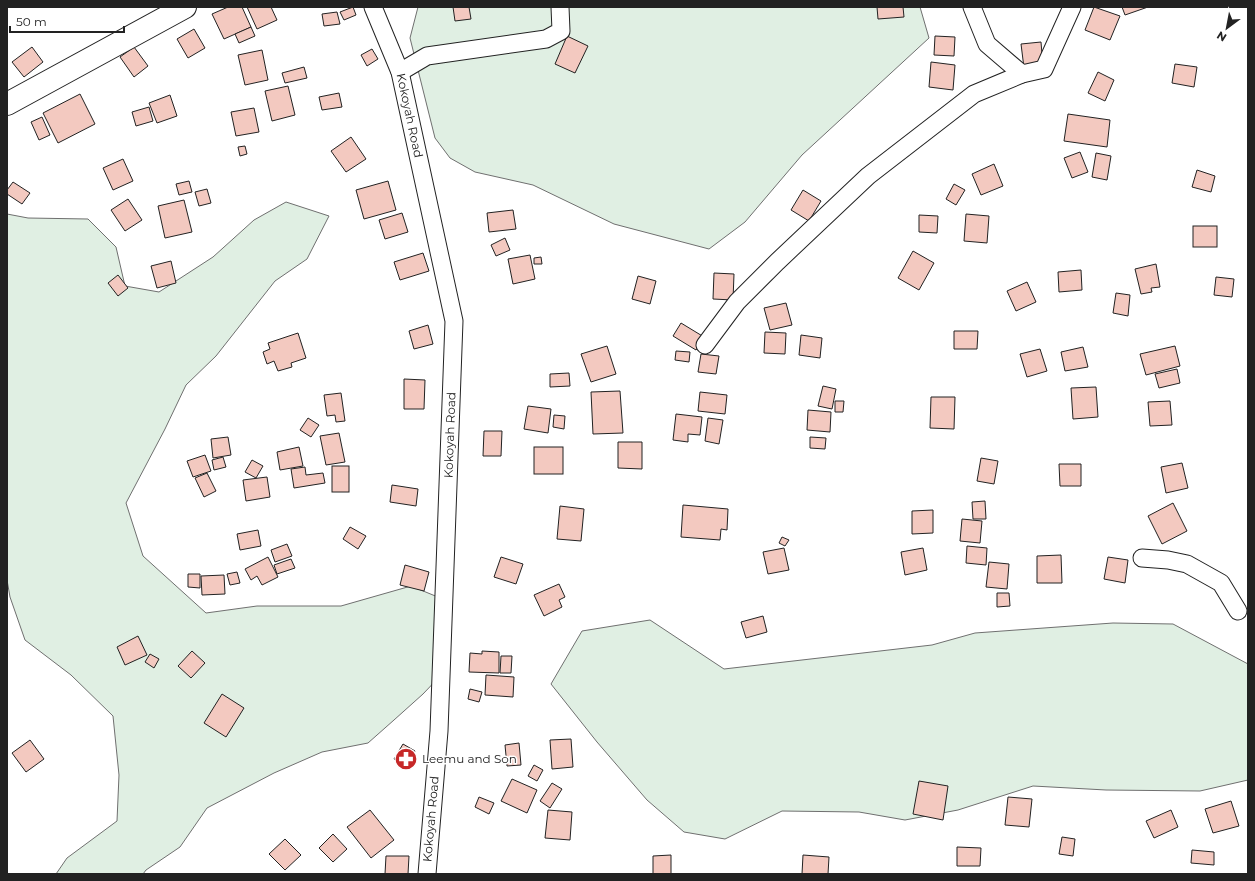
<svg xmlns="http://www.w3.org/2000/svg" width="1255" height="881" font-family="Montserrat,sans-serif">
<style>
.green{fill:#e0efe3;stroke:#6f6f6f}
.building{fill:#f3c9c0;stroke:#222}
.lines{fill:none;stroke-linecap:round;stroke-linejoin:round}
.minor-casing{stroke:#222;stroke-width:19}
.major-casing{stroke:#222;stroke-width:24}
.minor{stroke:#fff;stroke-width:17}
.major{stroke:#fff;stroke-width:22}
.labels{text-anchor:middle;stroke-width:3;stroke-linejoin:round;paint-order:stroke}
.street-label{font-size:12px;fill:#222;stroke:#fff}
.poi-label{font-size:12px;fill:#222;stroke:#fff;text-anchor:start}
</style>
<rect width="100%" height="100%" fill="#fff"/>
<g class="green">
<polygon points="418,7 920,7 929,38 802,155 745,222 709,249 614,224 533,185 475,172 450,158 435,138 410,38"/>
<polygon points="286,202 329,216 307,259 275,281 216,356 186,385 165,429 126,503 143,556 206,613 257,606 341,606 411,586 450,602 444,672 423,694 394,720 368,743 322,752 274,773 207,808 180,847 146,870 143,874 56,874 67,858 117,821 119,775 113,716 71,675 25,640 10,597 7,580 7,214 28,218 88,219 116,247 125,286 159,292 213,257 254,220"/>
<polygon points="650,620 724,669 932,645 975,633 1113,623 1173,624 1248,664 1248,780 1200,791 1106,790 1033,786 958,810 905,820 859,812 782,811 725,839 684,832 647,800 597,742 551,684 582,631"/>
</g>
<g class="building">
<polygon points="228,7 242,7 251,27 224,39 212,14"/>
<polygon points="247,7 271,7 277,20 257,29"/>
<polygon points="353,7 356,15 344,20 340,12"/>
<polygon points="453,7 469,7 471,19 455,21"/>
<polygon points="877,7 903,7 904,17 878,19"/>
<polygon points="1094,7 1120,16 1110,40 1085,30"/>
<polygon points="1122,7 1148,7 1125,15"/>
<polygon points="337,12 340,24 324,26 322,14"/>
<polygon points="251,27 255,36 239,43 235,34"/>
<polygon points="194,29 205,48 188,58 177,39"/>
<polygon points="567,36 588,46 575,73 555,64"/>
<polygon points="935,36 955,37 954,56 934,55"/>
<polygon points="1041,42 1043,66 1024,68 1021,44"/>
<polygon points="32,47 43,62 24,77 12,62"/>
<polygon points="134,47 148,66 134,77 120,57"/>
<polygon points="372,49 378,59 367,66 361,55"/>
<polygon points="262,50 268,80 245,85 238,55"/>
<polygon points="931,62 955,65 953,90 929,87"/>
<polygon points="1175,64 1197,67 1194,87 1172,83"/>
<polygon points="304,67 307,78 285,83 282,73"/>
<polygon points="1098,72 1114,80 1105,101 1088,93"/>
<polygon points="288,86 295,115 272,121 265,91"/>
<polygon points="339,93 342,107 322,110 319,97"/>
<polygon points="80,94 95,124 58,143 43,113"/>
<polygon points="170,95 177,116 157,123 149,103"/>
<polygon points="149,107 153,121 136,126 132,112"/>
<polygon points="254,108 259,132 236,136 231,112"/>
<polygon points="1068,114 1110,120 1107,147 1064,141"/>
<polygon points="42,117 50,135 39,140 31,122"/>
<polygon points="351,137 366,159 346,172 331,151"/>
<polygon points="245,146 247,154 240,156 238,147"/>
<polygon points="1080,152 1088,172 1072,178 1064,158"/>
<polygon points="1096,153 1111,156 1107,180 1092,177"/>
<polygon points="123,159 133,181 113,190 103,168"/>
<polygon points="994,164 1003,186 981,195 972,174"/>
<polygon points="1197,170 1215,176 1211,192 1192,187"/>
<polygon points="189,181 192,192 179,195 176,184"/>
<polygon points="388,181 396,210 364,219 356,190"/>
<polygon points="13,182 30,193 22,204 7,194 7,190"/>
<polygon points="954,184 965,190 956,205 946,199"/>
<polygon points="207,189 211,203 199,206 195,192"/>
<polygon points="803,190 821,201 809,221 791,210"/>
<polygon points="128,199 142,220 125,231 111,210"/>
<polygon points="184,200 192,232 165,238 158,206"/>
<polygon points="513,210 516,229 489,232 487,213"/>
<polygon points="402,213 408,232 385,239 379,220"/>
<polygon points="966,214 989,216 987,243 964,241"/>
<polygon points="919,215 938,216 937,233 919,232"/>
<rect x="1193" y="226" width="24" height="21"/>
<polygon points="505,238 510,250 496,256 491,245"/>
<polygon points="913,251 934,263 919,290 898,278"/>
<polygon points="423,253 429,271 400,280 394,262"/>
<polygon points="530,255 535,279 513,284 508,259"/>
<polygon points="541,257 542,264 534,264 534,258"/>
<polygon points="171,261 176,283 157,288 151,266"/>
<polygon points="1156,264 1160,287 1151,288 1152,292 1141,294 1135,269"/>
<polygon points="1081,270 1082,290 1059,292 1058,272"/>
<polygon points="714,273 734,274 733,300 713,299"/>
<polygon points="118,275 128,288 118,296 108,283"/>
<polygon points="638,276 656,281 650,304 632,299"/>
<polygon points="1216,277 1234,279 1232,297 1214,295"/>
<polygon points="1027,282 1036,302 1016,311 1007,291"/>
<polygon points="1116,293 1130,295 1128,316 1113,313"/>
<polygon points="786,303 792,325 770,330 764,308"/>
<polygon points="681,323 704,337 696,350 673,336"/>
<polygon points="428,325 433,344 414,349 409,331"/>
<polygon points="954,331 978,331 977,349 954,349"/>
<polygon points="765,332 786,333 785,354 764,353"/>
<polygon points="298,333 306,358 291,363 292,367 278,371 274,361 267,364 263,352 270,349 268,343"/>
<polygon points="801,335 822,338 820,358 799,355"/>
<polygon points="607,346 616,374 591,382 581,354"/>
<polygon points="1175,346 1180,366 1146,375 1140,354"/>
<polygon points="1083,347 1088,367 1065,371 1061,352"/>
<polygon points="1040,349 1047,371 1027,377 1020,354"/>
<polygon points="676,351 690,352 689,362 675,360"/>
<polygon points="701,354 719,356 716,374 698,372"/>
<polygon points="1177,369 1180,383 1159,388 1155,374"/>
<polygon points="569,373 570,386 550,387 550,374"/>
<polygon points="404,379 425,380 424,409 404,409"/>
<polygon points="823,386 836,389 832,409 818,406"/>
<polygon points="1096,387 1098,417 1073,419 1071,388"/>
<polygon points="620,391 623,433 593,434 591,392"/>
<polygon points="700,392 727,395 725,414 698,411"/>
<polygon points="341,393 345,421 336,422 335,415 327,416 324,395"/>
<polygon points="931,397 955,397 954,429 930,428"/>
<polygon points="835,401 844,401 843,412 835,412"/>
<polygon points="1170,401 1172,425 1150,426 1148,402"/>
<polygon points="528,406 551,409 548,433 524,429"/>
<polygon points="808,410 831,412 830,432 807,430"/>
<polygon points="676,414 702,417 700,435 688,434 688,442 673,440"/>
<polygon points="554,415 565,416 564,429 553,427"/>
<polygon points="308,418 319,425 311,437 300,430"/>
<polygon points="708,418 723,420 719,444 705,441"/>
<polygon points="484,431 502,431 501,456 483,456"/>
<polygon points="339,433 345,462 326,465 320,436"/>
<polygon points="228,437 231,455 213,458 211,439"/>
<polygon points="810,437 826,438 825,449 810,448"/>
<polygon points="618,442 642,442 642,469 618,468"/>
<polygon points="299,447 303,466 280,470 277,452"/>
<rect x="534" y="447" width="29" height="27"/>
<polygon points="205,455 211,471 193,477 187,461"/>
<polygon points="223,457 226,467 214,470 212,460"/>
<polygon points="981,458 998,461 994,484 977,481"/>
<polygon points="252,460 263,466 256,478 245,472"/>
<polygon points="1182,463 1188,488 1166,493 1161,467"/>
<polygon points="1059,464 1081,464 1081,486 1060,486"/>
<rect x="332" y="466" width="17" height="26"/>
<polygon points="305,467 306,475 323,473 325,483 294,488 291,469"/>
<polygon points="207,473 216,491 204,497 195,478"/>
<polygon points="267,477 270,497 246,501 243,480"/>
<polygon points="392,485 418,489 416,506 390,502"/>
<polygon points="985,501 986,519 973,519 972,502"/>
<polygon points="1173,503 1187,531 1162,544 1148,516"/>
<polygon points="683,505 728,509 727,530 721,529 720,540 681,537"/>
<polygon points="560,506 584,509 581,541 557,539"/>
<polygon points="933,510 933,533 912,534 912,511"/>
<polygon points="962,519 982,521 980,543 960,541"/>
<polygon points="350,527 366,536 358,549 343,539"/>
<polygon points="258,530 261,546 240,550 237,534"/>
<polygon points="782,537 789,540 785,546 779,543"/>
<polygon points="287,544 292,556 275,562 271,550"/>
<polygon points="967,546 987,548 986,565 966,563"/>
<polygon points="784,548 789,570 768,574 763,552"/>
<polygon points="923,548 927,570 905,575 901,552"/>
<polygon points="1061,555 1062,583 1037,583 1037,556"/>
<polygon points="268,557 278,577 262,585 257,576 251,580 245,569"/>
<polygon points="501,557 523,564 516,584 494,577"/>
<polygon points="1108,557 1128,560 1125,583 1104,579"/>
<polygon points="291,559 295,568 277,574 274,565"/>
<polygon points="989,562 1009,564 1007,589 986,587"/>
<polygon points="405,565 429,572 424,591 400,585"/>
<polygon points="237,572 240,583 230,585 227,574"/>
<polygon points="188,574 200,574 200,588 188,587"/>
<polygon points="224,575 225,594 202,595 201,576"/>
<polygon points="559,584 565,597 559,600 562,607 544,616 534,595"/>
<polygon points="997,593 1009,593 1010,606 997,607"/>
<polygon points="763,616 767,632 746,638 741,622"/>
<polygon points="138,636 147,655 125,665 117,647"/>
<polygon points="192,651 205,663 191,678 178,666"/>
<polygon points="482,651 499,652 499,673 469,672 470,653 482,654"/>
<polygon points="150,654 159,659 154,668 145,662"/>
<polygon points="501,656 512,656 511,673 500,673"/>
<polygon points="486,675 514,677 513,697 485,695"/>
<polygon points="470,689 482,692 479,702 468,699"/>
<polygon points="222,694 244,708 226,737 204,723"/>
<polygon points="571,739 573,767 552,769 550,740"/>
<polygon points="30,740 44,759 26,772 12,753"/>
<polygon points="519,743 521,765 507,766 505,745"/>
<polygon points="403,744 415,751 406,766 394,759"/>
<polygon points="534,765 543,770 537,781 528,776"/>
<polygon points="512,779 537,790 527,813 501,801"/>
<polygon points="919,781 948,786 943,820 913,814"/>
<polygon points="552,783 562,789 550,808 540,801"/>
<polygon points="479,797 494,803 489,814 475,807"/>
<polygon points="1008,797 1032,799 1029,827 1005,825"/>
<polygon points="1231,801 1239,826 1213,833 1205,809"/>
<polygon points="370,810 394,840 371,858 347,827"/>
<polygon points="548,810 572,812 570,840 545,838"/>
<polygon points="1171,810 1178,827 1154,838 1146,821"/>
<polygon points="333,834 347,849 333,862 319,848"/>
<polygon points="1062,837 1075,839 1073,856 1059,854"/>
<polygon points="285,839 301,855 285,870 269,854"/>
<polygon points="957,847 981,848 980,866 957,866"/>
<polygon points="1192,850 1214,852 1214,865 1191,863"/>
<polygon points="671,855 671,874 653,874 653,856"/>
<polygon points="803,855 829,857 828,874 802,874"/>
<polygon points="386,856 409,856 408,874 385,874"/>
</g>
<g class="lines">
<g class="minor-casing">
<g id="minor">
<path id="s1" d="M373 7 400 72 454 321 439 731 427 874"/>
<polyline points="972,7 987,44 1022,74 1044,69 1072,7"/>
<polyline points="400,72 427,56 546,39 561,31 560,7"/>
<polyline points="705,345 737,302 777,262 868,176 974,94 1022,74"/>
<polyline points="1142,558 1168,560 1187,564 1221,583 1238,611"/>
</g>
</g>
<g class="major-casing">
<polyline id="major" points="7,104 185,7"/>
</g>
<use href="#minor" class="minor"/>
<use href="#major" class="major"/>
</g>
<defs>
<g id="pharmacy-disc" transform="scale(1.15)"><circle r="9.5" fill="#c62828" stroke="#fff"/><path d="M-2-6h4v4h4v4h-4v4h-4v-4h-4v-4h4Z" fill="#fff"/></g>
</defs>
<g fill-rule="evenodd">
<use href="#pharmacy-disc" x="406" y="759"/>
</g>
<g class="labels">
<g class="street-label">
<text dy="4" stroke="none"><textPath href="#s1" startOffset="115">Kokoyah Road</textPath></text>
<text transform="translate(450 435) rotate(-88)" y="4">Kokoyah Road</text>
<text transform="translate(431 819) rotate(-85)" y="4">Kokoyah Road</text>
</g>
<g class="poi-label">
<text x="422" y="763">Leemu and Son</text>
</g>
</g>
<rect width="1255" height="881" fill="none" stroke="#222222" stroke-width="16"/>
<g transform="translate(1227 28) rotate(212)" stroke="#ffffff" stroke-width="3" paint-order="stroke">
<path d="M0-3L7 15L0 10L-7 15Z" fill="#222222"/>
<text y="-6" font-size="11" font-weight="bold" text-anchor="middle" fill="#222222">N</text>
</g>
<path d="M10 26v6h114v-6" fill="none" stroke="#222222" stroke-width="2"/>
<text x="16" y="26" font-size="12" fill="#222222" stroke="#ffffff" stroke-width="3" paint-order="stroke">50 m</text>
</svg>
